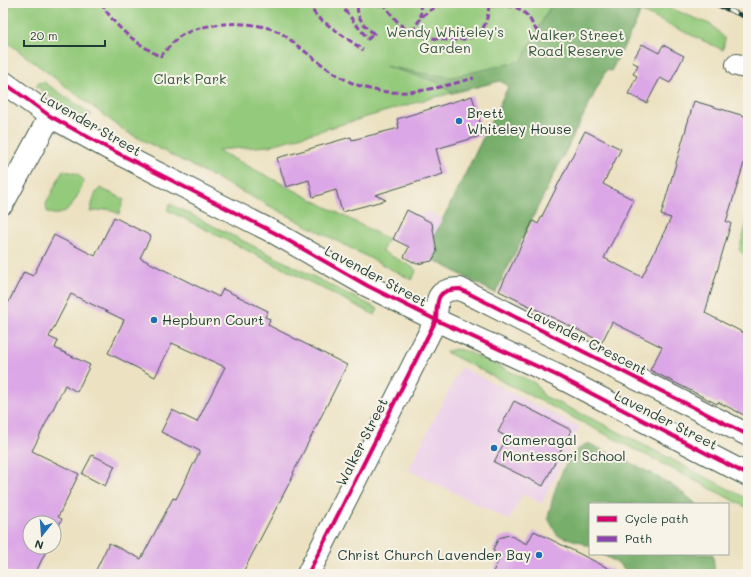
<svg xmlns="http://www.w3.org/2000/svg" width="751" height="577" font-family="Mali,sans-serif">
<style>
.built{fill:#ecd1ea}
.green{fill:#94ca7b;stroke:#5a8458}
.forest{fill:#77ae6b;stroke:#4b7650}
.building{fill:#dca7e6}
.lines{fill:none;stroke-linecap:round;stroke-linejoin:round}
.minor-casing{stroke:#3e5649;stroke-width:24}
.tertiary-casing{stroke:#3e5649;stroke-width:24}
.minor{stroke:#fff;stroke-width:22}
.tertiary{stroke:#fff;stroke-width:22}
.rail-casing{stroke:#1f3d34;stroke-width:4.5}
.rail{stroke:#f7f3e8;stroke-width:3;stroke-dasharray:9;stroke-linecap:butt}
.quiet{stroke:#8e44ad;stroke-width:3;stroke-dasharray:6 3;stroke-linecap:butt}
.cycleway-casing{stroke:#f7f3e8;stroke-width:6}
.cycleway{stroke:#d6006c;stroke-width:4}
.poi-dot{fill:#1f6fb2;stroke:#f7f3e8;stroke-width:1.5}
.labels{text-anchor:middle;stroke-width:4;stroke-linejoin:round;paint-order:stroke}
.park-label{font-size:14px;fill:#365942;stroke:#f7f3e8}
.poi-label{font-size:14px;fill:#1f3d34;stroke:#f7f3e8;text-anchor:start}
.street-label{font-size:14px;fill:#1f3d34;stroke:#f7f3e8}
</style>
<rect width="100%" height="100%" fill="#f7f3e8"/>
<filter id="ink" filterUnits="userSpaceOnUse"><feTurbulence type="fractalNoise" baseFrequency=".025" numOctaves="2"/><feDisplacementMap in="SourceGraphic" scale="8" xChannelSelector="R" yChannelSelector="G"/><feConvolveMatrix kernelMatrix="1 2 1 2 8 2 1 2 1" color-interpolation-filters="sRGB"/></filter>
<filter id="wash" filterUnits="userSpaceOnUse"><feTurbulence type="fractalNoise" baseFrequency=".012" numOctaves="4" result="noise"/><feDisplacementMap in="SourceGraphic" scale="16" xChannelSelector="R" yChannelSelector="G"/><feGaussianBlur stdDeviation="0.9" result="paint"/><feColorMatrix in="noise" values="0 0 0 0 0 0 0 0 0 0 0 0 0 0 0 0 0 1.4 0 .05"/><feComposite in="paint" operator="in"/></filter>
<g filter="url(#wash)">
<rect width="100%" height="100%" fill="#ece2c2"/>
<g class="built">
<polygon points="429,212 443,219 425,255 388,239 395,227 408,218"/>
<polygon points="461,367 580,427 542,504 523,494 509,520 408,470"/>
</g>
<g class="green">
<polygon points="11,3 657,3 712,25 725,39 723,50 640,11 637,21 611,71 606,70 495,293 425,255 509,85 500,81 424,100 269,146 217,150 388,239 382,251 414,268 416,271 412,280 125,131 3,39 3,19"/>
<polygon points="44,82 92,115 77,116 36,86 38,83"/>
<path d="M63 170 78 174 84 181C78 196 67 222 47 212L46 204Z"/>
<polygon points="100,188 124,199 119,214 108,209 90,212 95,194"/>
<polygon points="170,204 378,309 375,315 167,210"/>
<polygon points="748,218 748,258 739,250"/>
<polygon points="455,349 466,351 535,383 544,396 603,424 748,499 748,508 446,352"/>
</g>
<g class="forest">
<polygon points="552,3 637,3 634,10 640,11 637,21 611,71 606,70 495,293 425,255 509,86 500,81 452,93 437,82 385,66 426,74 452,77 521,61"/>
<path d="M588 443C622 459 670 479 696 504H590V547L580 542 557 535 548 518C554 492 562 455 588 443Z"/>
<polygon points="602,554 713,554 715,574 629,574 619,564"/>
</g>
<g id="blocks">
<g class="building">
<polygon points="642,44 659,53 663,45 684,56 670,83 660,78 647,103 628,94 637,76 633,74 638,65 632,62"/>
<polygon points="472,96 484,135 436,149 443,174 375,195 386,200 342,212 336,190 313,197 309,180 286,187 277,158 351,137 352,140 399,128 397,119"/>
<polygon points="694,101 748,117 748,150 726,222 731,223 705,313 748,335 748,417 718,402 717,404 650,370 662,347 612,322 602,342 499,291 533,221 538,224 585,131 621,149 603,184 634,200 604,258 642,277 671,218 661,215"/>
<polygon points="407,210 432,223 437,252 432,261 417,264 404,257 409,247 393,239"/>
<polygon points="114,217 151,236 140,258 219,297 223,289 268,311 265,317 270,319 268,325 347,365 293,473 294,474 242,574 94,574 109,543 141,559 173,498 176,499 200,451 161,432 172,410 197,422 225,367 172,343 155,377 108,353 124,320 71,294 49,337 58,341 55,348 90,365 77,392 65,385 32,451 79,474 58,517 62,519 54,536 54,523 30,523 30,547 48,547 35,574 13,574 3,569 3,313 24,272 33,276 54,235 95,256"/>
<polygon points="514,401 571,430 543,486 494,462 507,437 498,432"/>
<polygon points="92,455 115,466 105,486 82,474"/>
<polygon points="534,531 620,574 492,574 498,561 493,549 499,538 509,535 527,544"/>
</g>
</g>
</g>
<g filter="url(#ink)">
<use href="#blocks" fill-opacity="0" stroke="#3e5649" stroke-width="1"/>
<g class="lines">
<g class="minor-casing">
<g id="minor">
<polyline points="737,65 748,68"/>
<polyline points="3,203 50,116"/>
<path d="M308 574 436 320C437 300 436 289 460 289L748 435"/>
</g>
</g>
<g class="tertiary-casing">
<polyline id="tertiary" points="3,82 50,116 106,147 275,233 368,286 436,320 556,375 748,475"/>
</g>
<use href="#minor" class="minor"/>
<use href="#tertiary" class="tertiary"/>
<g class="rail-casing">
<polyline id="rail" points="712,3 748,18"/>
</g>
<use href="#rail" class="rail"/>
<g class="quiet">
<path d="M101 3C119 32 132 39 160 57 167 50 175 38 184 34 210 21 253 20 279 32 286 36 293 42 299 47 318 61 337 78 360 86 397 100 438 88 474 78"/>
<polyline points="308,3 317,17 363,50"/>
<path d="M339 3 368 39 374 34C364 25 355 17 358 3"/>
<path d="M383 3C389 11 398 25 408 30 427 40 479 50 486 21 488 15 490 8 487 3"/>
<polyline points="420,3 421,17"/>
<path d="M489 6C507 6 520 3 531 21 534 27 537 32 542 36"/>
<path d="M413 32C420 15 429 9 446 3"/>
</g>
<g class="cycleway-casing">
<g id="cycleway">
<polyline points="3,82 50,116 106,147 275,233 368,286 436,320 556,375 748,475"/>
<path d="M308 574 436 320C437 300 436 289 460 289L748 435"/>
</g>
</g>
<use href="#cycleway" class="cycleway"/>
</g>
</g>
<g class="poi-dot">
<circle cx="459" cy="121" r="4"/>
<circle cx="154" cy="320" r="4"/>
<circle cx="494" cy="448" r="4"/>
<circle cx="539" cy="555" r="4"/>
</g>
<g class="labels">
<g class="park-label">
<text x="445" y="37">Wendy Whiteley's<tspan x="445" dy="16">Garden</tspan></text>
<text x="576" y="40">Walker Street<tspan x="576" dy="16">Road Reserve</tspan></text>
<text x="190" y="84">Clark Park</text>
</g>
<g class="poi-label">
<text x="467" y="118">Brett<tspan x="467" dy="16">Whiteley House</tspan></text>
<text x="162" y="325">Hepburn Court</text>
<text x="502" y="445">Cameragal<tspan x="502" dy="16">Montessori School</tspan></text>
<text x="531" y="560" text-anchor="end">Christ Church Lavender Bay</text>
</g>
<g class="street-label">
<text transform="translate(91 124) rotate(30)" y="5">Lavender Street</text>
<text transform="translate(376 276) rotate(28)" y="5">Lavender Street</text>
<text transform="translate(587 341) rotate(27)" y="5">Lavender Crescent</text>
<text transform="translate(666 420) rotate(27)" y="5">Lavender Street</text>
<text transform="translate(362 442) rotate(-63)" y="5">Walker Street</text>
</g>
</g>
<rect width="751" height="577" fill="none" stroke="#f7f3e8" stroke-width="16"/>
<rect x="589" y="503" width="140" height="52" fill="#f7f3e8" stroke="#a1aaa0"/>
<rect x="597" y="516" width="20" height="6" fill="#d6006c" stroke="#a1aaa0"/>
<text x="625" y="523" font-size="12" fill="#1f3d34">Cycle path</text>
<rect x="597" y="536" width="20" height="6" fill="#8e44ad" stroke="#a1aaa0"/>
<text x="625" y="543" font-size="12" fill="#1f3d34">Path</text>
<g transform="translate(42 535) rotate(197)"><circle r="19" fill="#f7f3e8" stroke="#a1aaa0"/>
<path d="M0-3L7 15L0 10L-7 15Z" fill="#1f6fb2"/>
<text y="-6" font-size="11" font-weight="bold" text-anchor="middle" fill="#1f3d34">N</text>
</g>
<path d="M24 40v6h81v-6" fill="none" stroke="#1f3d34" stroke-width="2"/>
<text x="30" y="40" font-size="12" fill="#1f3d34" stroke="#f7f3e8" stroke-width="3" paint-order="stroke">20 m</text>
</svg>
